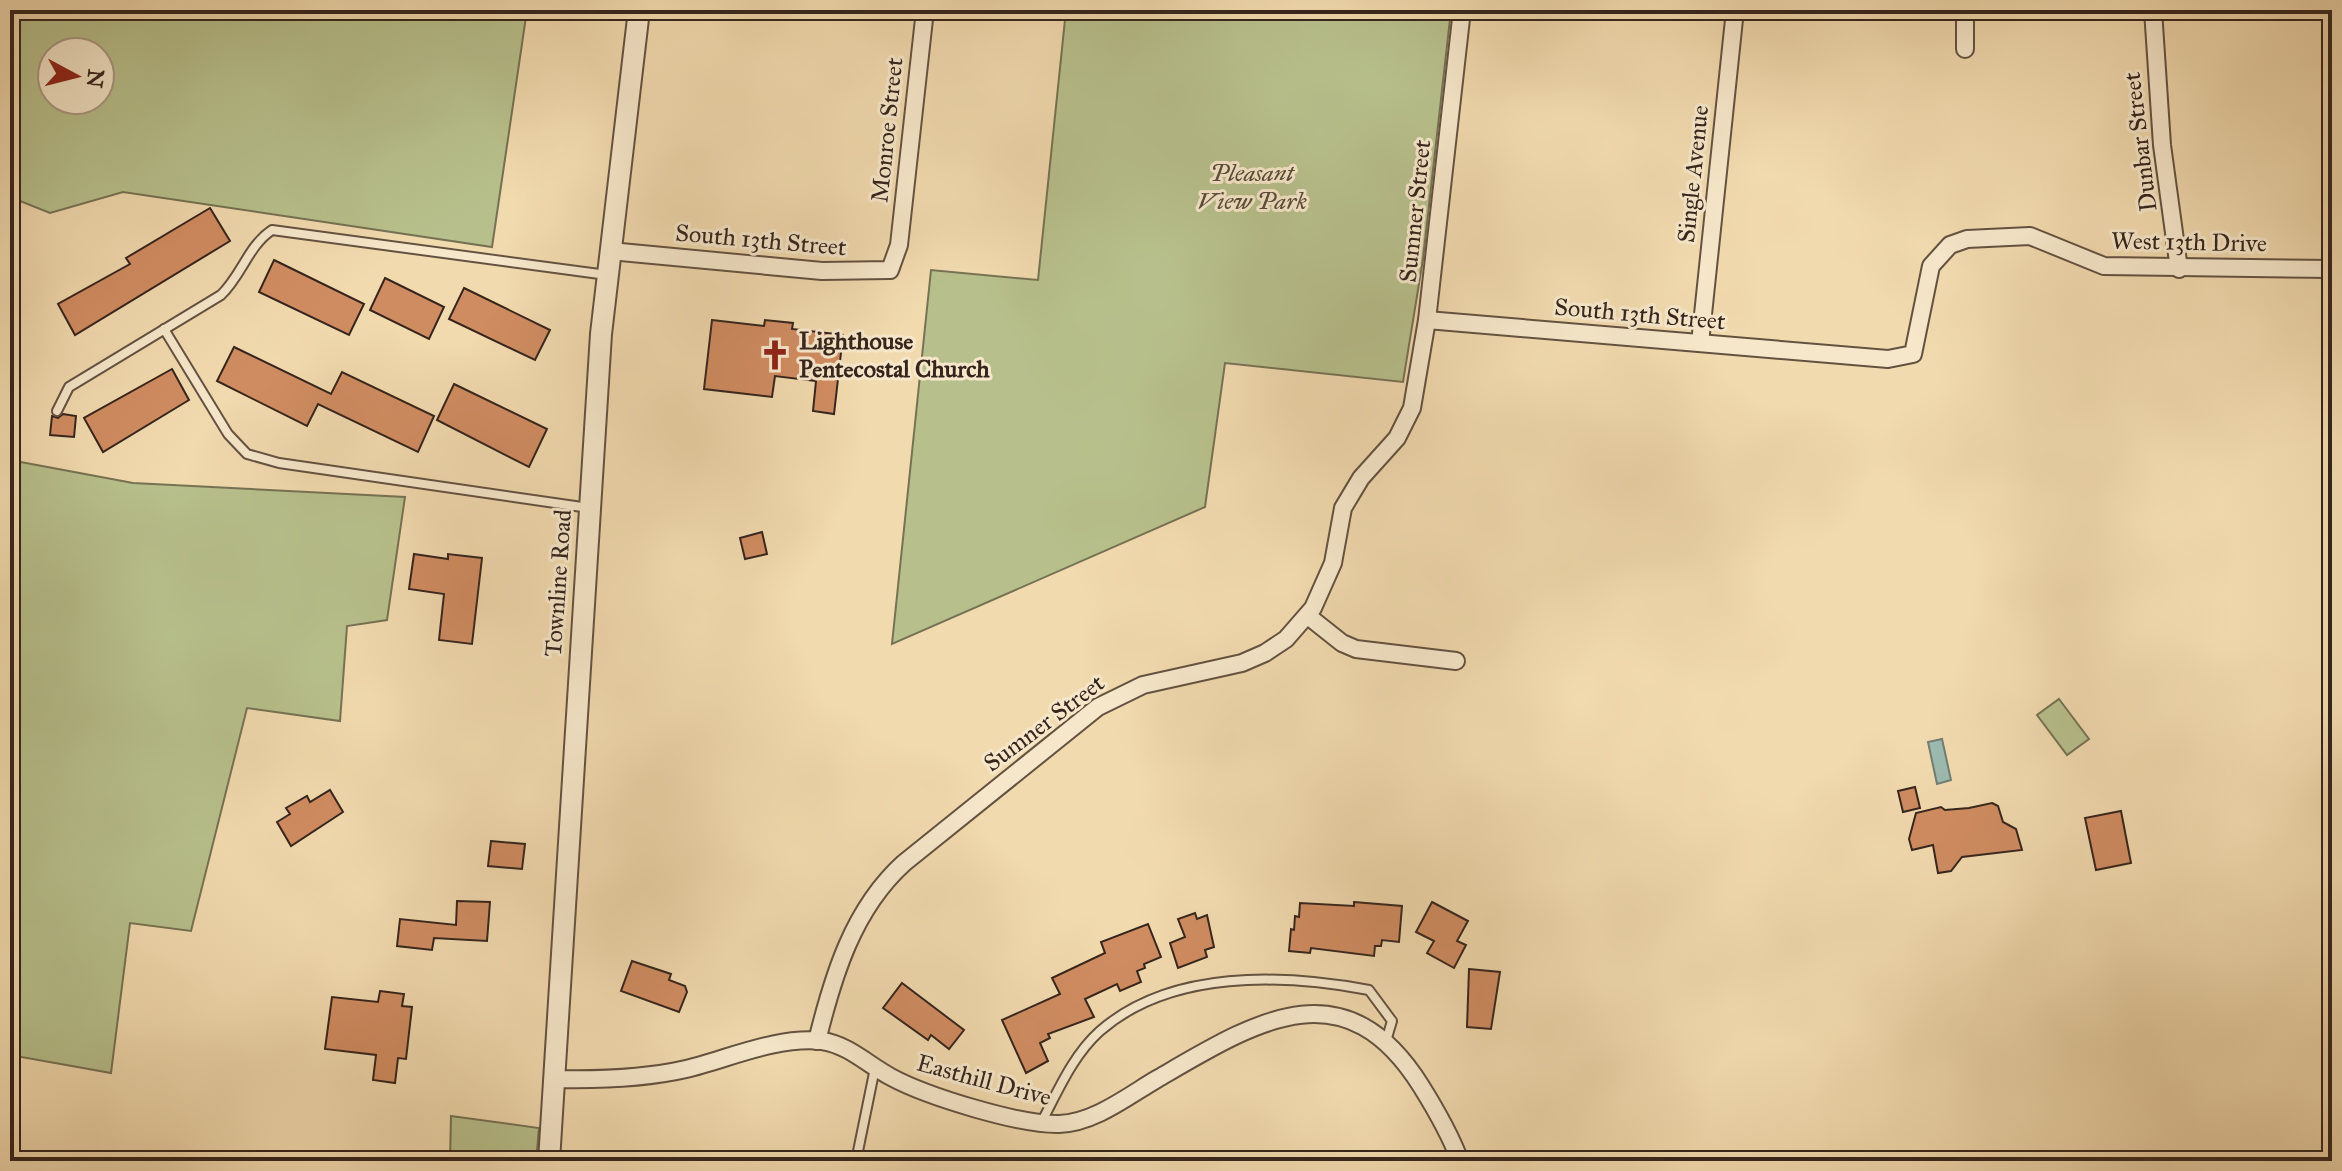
<svg xmlns="http://www.w3.org/2000/svg" width="2342" height="1171" font-family="'IM FELL Great Primer',serif">
<style>
.green{fill:#b7c08c;stroke:#767254;stroke-width:2;fill-rule:evenodd}
.water{fill:#9bbaae;stroke:#727e74;stroke-width:2}
.building{fill:#d08c61;stroke:#35251d;stroke-width:2}
.lines{fill:none;stroke-linecap:round;stroke-linejoin:round}
.service-casing{stroke:#645241;stroke-width:12}
.minor-casing{stroke:#645241;stroke-width:20}
.tertiary-casing{stroke:#645241;stroke-width:24}
.service{stroke:#f6e7ca;stroke-width:8}
.minor{stroke:#f6e7ca;stroke-width:16}
.tertiary{stroke:#f6e7ca;stroke-width:20}
.labels{text-anchor:middle;stroke-width:6;stroke-linejoin:round;paint-order:stroke}
.street-label{font-size:24px;fill:#35251d;stroke:#f6e7ca}
.park-label{font-size:24px;font-style:italic;fill:#564c39;stroke:#f6e7ca}
.poi-label{font-size:24px;font-weight:bold;fill:#35251d;stroke:#f6e7ca;text-anchor:start}
</style>
<rect width="100%" height="100%" fill="#f1daae"/>
<filter id="stains"><feTurbulence type="fractalNoise" baseFrequency=".0025" numOctaves="4"/><feColorMatrix values="0 0 0 0 .2 0 0 0 0 .09 0 0 0 0 .02 0 0 0 .5 -.17"/></filter>
<radialGradient id="worn" r=".72"><stop offset=".6" stop-color="#630" stop-opacity="0"/><stop offset="1" stop-color="#630" stop-opacity=".3"/></radialGradient>
<g class="green">
<path d="M10 10H527L492 247 123 192 50 213 10 197ZM52 52H100V100H52Z"/>
<polygon points="1066,10 1451,10 1423,259 1403,382 1225,363 1205,507 892,644 931,270 1038,280"/>
<polygon points="10,460 133,483 405,497 387,620 347,626 340,721 247,708 191,931 130,923 111,1073 10,1055"/>
<polygon points="2059,699 2089,739 2067,755 2037,715"/>
<polygon points="451,1116 539,1128 536,1161 450,1161"/>
</g>
<polygon class="water" points="1942,739 1951,780 1937,784 1928,742"/>
<g class="building">
<polygon points="210,208 230,241 75,335 58,304 130,264 126,258"/>
<polygon points="274,260 364,304 349,335 259,292"/>
<polygon points="385,278 444,307 429,339 370,310"/>
<polygon points="464,288 550,330 535,360 449,319"/>
<polygon points="712,320 764,326 765,320 793,323 792,329 843,335 834,414 813,411 816,381 775,376 772,397 704,389"/>
<polygon points="234,347 331,394 342,372 434,416 418,452 318,404 307,426 217,381"/>
<polygon points="172,369 189,400 103,452 84,418"/>
<polygon points="454,384 547,429 529,467 437,420"/>
<polygon points="63,414 76,416 74,437 50,435 52,416 58,418"/>
<polygon points="762,532 767,554 745,559 740,538"/>
<polygon points="414,554 448,559 448,554 482,558 472,644 439,640 444,594 409,589"/>
<polygon points="1915,787 1920,808 1903,812 1898,791"/>
<polygon points="330,790 343,812 291,846 277,822 290,814 286,808 307,796 310,802"/>
<polygon points="1992,803 1998,806 2003,822 2016,829 2022,850 1962,857 1951,871 1938,873 1933,845 1912,850 1909,839 1916,813 1941,807 1945,810 1969,808"/>
<polygon points="2121,811 2131,863 2096,870 2085,818"/>
<polygon points="491,841 525,844 522,869 488,866"/>
<polygon points="457,901 490,902 487,941 434,938 432,950 397,946 400,919 456,925"/>
<polygon points="1354,902 1402,906 1399,942 1382,940 1381,946 1375,946 1374,956 1311,948 1310,953 1289,951 1291,929 1294,930 1295,916 1299,917 1300,903 1354,906"/>
<polygon points="1432,902 1468,921 1457,941 1466,945 1454,968 1427,953 1434,941 1416,932"/>
<polygon points="1195,913 1197,919 1207,915 1214,947 1205,950 1207,957 1178,968 1170,943 1185,937 1178,919"/>
<polygon points="1148,924 1161,957 1144,964 1145,968 1137,971 1141,982 1120,991 1117,984 1085,999 1094,1017 1048,1034 1050,1038 1040,1043 1048,1061 1026,1073 1002,1020 1060,994 1052,978 1105,953 1101,942"/>
<polygon points="632,961 671,974 669,980 685,986 687,992 679,1012 621,991"/>
<polygon points="1469,969 1500,972 1491,1029 1467,1027"/>
<polygon points="902,983 964,1030 949,1049 931,1035 928,1040 883,1008"/>
<polygon points="380,991 404,994 402,1006 412,1007 406,1059 398,1058 395,1083 373,1080 376,1055 325,1049 332,997 378,1002"/>
</g>
<g class="lines">
<g class="service-casing">
<g id="service">
<polyline points="164,329 228,434 247,454 279,463 589,508"/>
<path d="M57 411 69 387 221 295C242 275 248 246 272 230L607 275"/>
<path d="M1041 1123C1058 1091 1073 1055 1100 1031 1171 969 1283 974 1369 990L1392 1021 1386 1041"/>
<polyline points="856,1161 875,1068"/>
</g>
</g>
<g class="minor-casing">
<g id="minor">
<polyline points="2153,10 2162,145 2179,269"/>
<polyline points="1965,49 1965,10"/>
<polyline points="610,251 822,271 890,270 899,245 925,10"/>
<polyline points="1427,320 1888,359 1913,354 1931,266 1950,245 1967,239 2030,236 2104,266 2332,269"/>
<polyline points="1700,343 1735,10"/>
<polyline points="1308,616 1342,643 1356,649 1456,661"/>
<path d="M817 1041C833 976 853 909 904 863L1098 707 1143 685 1242 663 1265 653 1286 639 1313 608 1333 563 1343 508 1361 478 1397 438 1412 408 1427 320 1462 10"/>
<path d="M554 1079C598 1080 643 1079 686 1069 728 1059 777 1036 822 1041 849 1045 868 1065 891 1077 926 1096 1019 1125 1059 1124 1094 1123 1128 1096 1157 1079 1255 1022 1344 964 1421 1086 1436 1110 1450 1134 1460 1161"/>
</g>
</g>
<g class="tertiary-casing">
<polyline id="tertiary" points="549,1161 601,334 639,10"/>
</g>
<use href="#service" class="service"/>
<use href="#minor" class="minor"/>
<use href="#tertiary" class="tertiary"/>
</g>
<defs>
<g id="church-bare" transform="scale(2.4)"><path d="M-1.2-6h2.4v3.5h3.3v2.4h-3.3V6h-2.4V-.1h-3.3v-2.4h3.3Z" fill="#8f2418" stroke="#f6e7ca" stroke-width="2.5" paint-order="stroke"/></g>
</defs>
<g fill-rule="evenodd">
<use href="#church-bare" x="775" y="355"/>
</g>
<g class="labels">
<g class="street-label">
<text transform="translate(887 130) rotate(-84)" y="8">Monroe Street</text>
<text transform="translate(2140 142) rotate(-97)" y="8">Dunbar Street</text>
<text transform="translate(1693 174) rotate(-84)" y="8">Single Avenue</text>
<text transform="translate(1415 211) rotate(-84)" y="8">Sumner Street</text>
<text transform="translate(761 240) rotate(5)" y="8">South 13th Street</text>
<text transform="translate(2189 242) rotate(1)" y="8">West 13th Drive</text>
<text transform="translate(1640 314) rotate(5)" y="8">South 13th Street</text>
<text transform="translate(558 583) rotate(-86)" y="8">Townline Road</text>
<text transform="translate(1044 723) rotate(-37)" y="8">Sumner Street</text>
<text transform="translate(984 1080) rotate(15)" y="8">Easthill Drive</text>
</g>
<g class="park-label">
<text x="1252" y="181">Pleasant<tspan x="1252" dy="28">View Park</tspan></text>
</g>
<g class="poi-label">
<text x="799" y="349">Lighthouse<tspan x="799" dy="28">Pentecostal Church</tspan></text>
</g>
</g>
<rect width="2342" height="1171" fill="none" stroke="#f1daae" stroke-width="40"/>
<rect x="12" y="12" width="2318" height="1147" fill="none" stroke="#35251d" stroke-width="4"/>
<rect x="20" y="20" width="2302" height="1131" fill="none" stroke="#35251d" stroke-width="2"/>
<g transform="translate(76 76) rotate(97)"><circle r="38" fill="#f6e7ca" stroke="#a99985" stroke-width="2"/>
<path d="M0-6L14 30L0 20L-14 30Z" fill="#8f2418"/>
<text y="-12" font-size="22" font-weight="bold" text-anchor="middle" fill="#35251d">N</text>
</g>
<rect width="100%" height="100%" filter="url(#stains)"/>
<rect width="100%" height="100%" fill="url(#worn)"/>
</svg>
